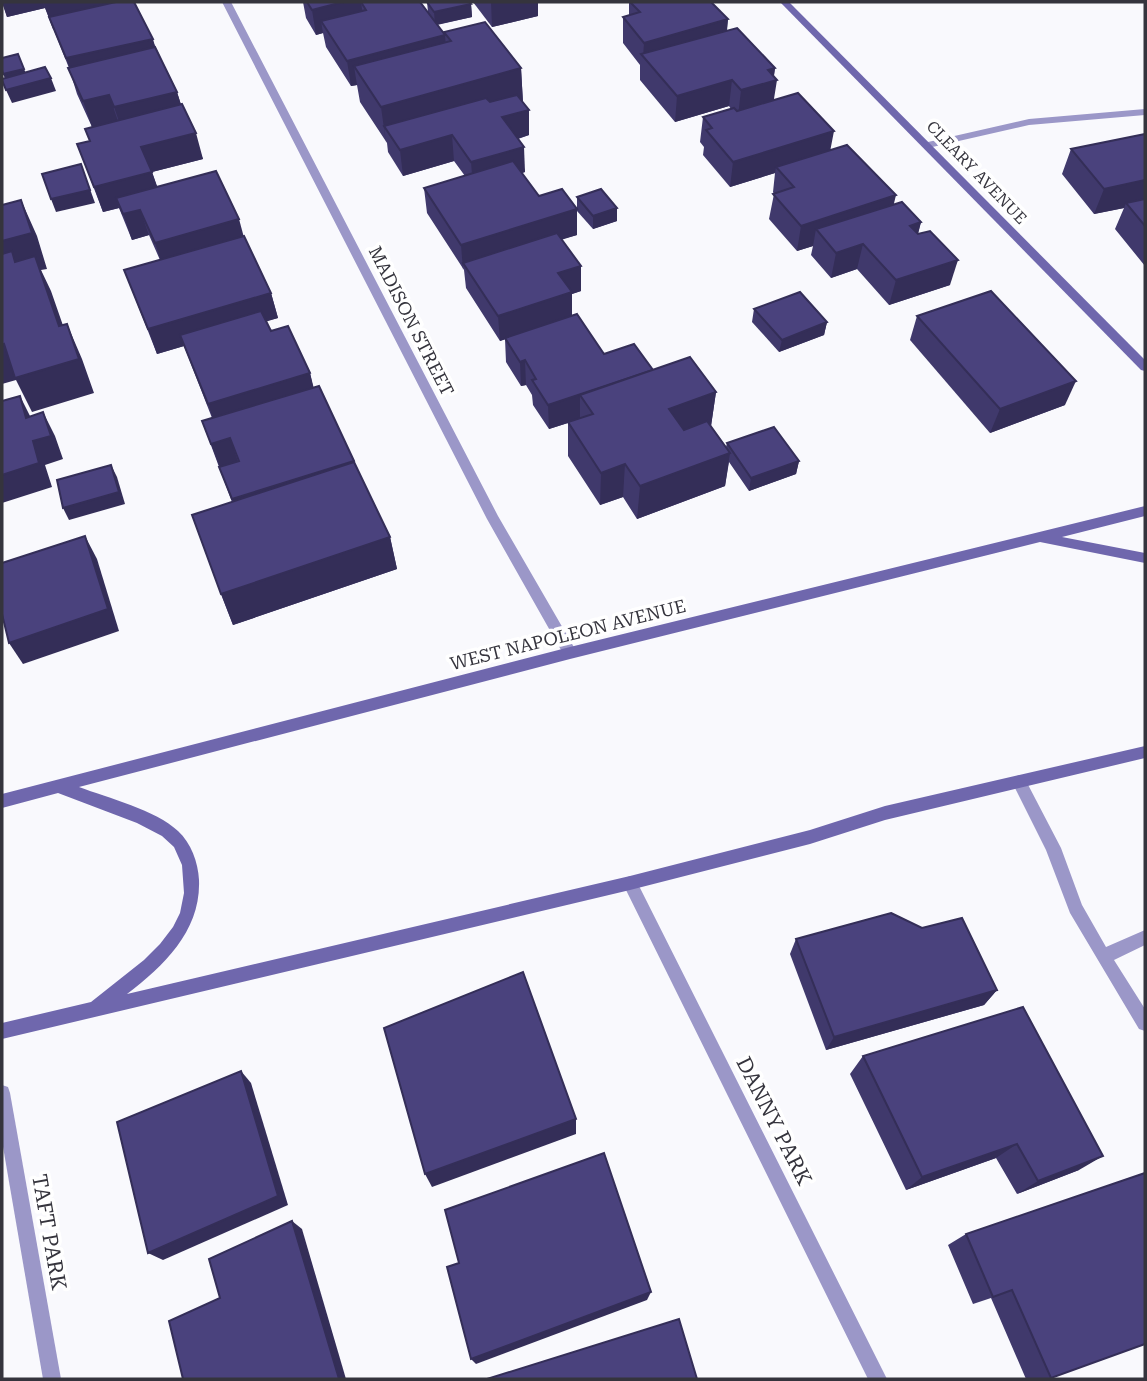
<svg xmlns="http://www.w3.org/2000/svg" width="1147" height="1381" font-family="'Roboto Serif',serif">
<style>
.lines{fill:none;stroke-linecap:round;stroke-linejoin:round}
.lane{fill:#9b97c8;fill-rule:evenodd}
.street{fill:#9b97c8;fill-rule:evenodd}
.secondary{fill:#6f67ad;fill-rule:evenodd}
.wall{fill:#40396c}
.shaded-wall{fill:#342e58}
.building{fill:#4a427d;stroke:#342e58;stroke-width:2}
.labels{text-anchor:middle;stroke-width:7;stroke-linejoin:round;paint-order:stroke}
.far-street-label{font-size:16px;fill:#35343d;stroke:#fff}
.street-label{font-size:18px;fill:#35343d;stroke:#fff}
.near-street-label{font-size:21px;fill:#35343d;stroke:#fff}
</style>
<rect width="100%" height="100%" fill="#f9f9fd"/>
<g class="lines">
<g class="lane">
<polygon points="1145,109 1145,115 1029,125 928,148 923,145 928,142 1029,119"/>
<polygon points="1019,775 1024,777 1061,848 1082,905 1106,947 1145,930 1145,945 1114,960 1145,1009 1145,1031 1139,1029 1070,913 1046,850 1012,782 1014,777"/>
</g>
<g class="street">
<polygon points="222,2 231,2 498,516 575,649 577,653 575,657 565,657 487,519"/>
<polygon points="630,876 635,878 887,1379 868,1379 625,888 622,883 625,878"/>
<polygon points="2,1085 8,1087 10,1093 61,1379 43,1379 2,1141"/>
</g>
<g class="secondary">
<polygon points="780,2 789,2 1145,360 1145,371 1141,370"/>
<path d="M1145 506V516L1062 537 1145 553V563L1040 542 570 659 79 787C108 798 156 810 178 831 191 843 198 862 199 880 201 930 165 965 127 994L630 876 810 830 885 806 1145 746V758L885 820 810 844 630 890 2 1039V1023L91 1002 144 960 160 944 173 927 180 913 184 893 182 865 174 847 162 836 137 823 58 793 2 808V794L570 647Z"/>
</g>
</g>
<g class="wall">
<polygon points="2,2 134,2 177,92 181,105 203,159 152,172 157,187 244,237 271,293 278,318 266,321 271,331 310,373 313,387 354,462 390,537 397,569 233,625 221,594 232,502 202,421 212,418 184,346 157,354 124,270 160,260 149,235 132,240 119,208 103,212 77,144 90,141 92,127 77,94 69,68 45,8 7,17"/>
<polygon points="303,2 427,2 421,3 428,12 427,2 471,4 472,17 437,25 445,35 444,32 521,68 523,102 529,110 529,135 518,139 525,172 522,173 539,196 577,209 577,235 562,239 581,291 572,294 572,316 604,354 716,392 711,426 726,447 727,443 799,461 796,474 749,491 729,462 725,486 637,519 623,497 600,505 568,456 568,423 549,429 533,405 532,395 526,385 521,386 506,362 505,339 500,341 466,288 464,270 427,213 424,188 465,176 454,161 403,176 388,152 387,143 360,102 357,85 351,86 326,47 323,33 316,35 306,18"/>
<polygon points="473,2 538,2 538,16 492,27"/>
<polygon points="629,2 711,2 728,19 727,31 775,68 774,76 774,100 894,204 921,222 918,234 950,285 889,305 857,269 831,278 811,255 813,246 797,251 769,219 774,194 773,192 775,173 730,187 703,155 704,147 700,142 703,117 731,109 729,106 675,122 640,80 640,65 623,43 623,17 629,16"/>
<polygon points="1145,134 1145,266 1115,229 1124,208 1094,214 1062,174 1071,149"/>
<polygon points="577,197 617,208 617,221 593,229 577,211"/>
<polygon points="754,309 827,322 824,335 779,352 752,322"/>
<polygon points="917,316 1065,405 990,433 910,340"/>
<polygon points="922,928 997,990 984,1005 826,1050 790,954 796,939"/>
<polygon points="863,1056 1079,1170 1017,1194 996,1158 906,1190 850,1074"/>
<polygon points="1145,1173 1051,1378 1026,1379 991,1298 973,1304 948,1245 966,1234"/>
</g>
<g class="shaded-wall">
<polygon points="2,2 43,2 45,8 7,17"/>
<polygon points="43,2 123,2 53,29"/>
<polygon points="343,2 405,2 366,10 361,2 364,23 321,21 323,33 316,35 312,10"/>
<polygon points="491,2 538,2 538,16 492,27"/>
<polygon points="471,4 472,17 435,25 434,12"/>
<polygon points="728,19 725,44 643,57 644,43"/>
<polygon points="445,35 447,61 354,66 357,85 351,86 347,61"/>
<polygon points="153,39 160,64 75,83 66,58"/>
<polygon points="521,68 523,104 384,126 386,143 381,107"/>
<polygon points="775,68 773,81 777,80 773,105 738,116 741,90 768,70"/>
<polygon points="24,69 30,82 9,87 3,74"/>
<polygon points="51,78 56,91 12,103 6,90"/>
<polygon points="732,80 729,106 675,122 677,96"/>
<polygon points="177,92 185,117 123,133 114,107"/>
<polygon points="109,95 118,121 92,127 83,101"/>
<polygon points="529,110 529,135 504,143 502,117"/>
<polygon points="834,131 829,157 776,167 775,173 730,187 733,162"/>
<polygon points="196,133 203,159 152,172 161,197 116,198 119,208 103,212 94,187 141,147"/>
<polygon points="452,135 454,161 403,176 400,150"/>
<polygon points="524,147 525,172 473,187 471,162"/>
<polygon points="81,164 95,203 56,212 51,199"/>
<polygon points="1145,180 1145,203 1126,203 1124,208 1094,214 1104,189"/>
<polygon points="896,195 890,220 816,229 813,246 797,251 801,226"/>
<polygon points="21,200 37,236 47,269 41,270 51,291 75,360 67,324 82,359 94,393 32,412 16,380 2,384 2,241"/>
<polygon points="617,208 617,221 593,229 593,216"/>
<polygon points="577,209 577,235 467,269 463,263 463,270 461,245"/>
<polygon points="140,210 149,235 132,240 123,214"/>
<polygon points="239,219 246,245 163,268 155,243"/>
<polygon points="921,222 914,248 910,226"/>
<polygon points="863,244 857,269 831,278 836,253"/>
<polygon points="958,260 950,285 889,305 896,280"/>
<polygon points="581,266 581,291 572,294 572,317 500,341 498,316 558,273"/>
<polygon points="271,293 278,318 184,346 180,335 184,346 157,354 148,329"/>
<polygon points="827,322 824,335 779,352 782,340"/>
<polygon points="525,360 526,385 521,386 520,362"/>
<polygon points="653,370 580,395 580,419 549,429 548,405"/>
<polygon points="310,373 316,397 216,428 208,404"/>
<polygon points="1076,381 1065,405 990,433 1000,409"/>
<polygon points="716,392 711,426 666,443 669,409"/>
<polygon points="20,396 32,420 43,412 55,436 63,459 45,465 52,487 2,503 2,475 26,418"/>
<polygon points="230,438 238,462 220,468 211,444"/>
<polygon points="730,453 725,486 637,519 640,486"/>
<polygon points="354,461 359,484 240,523 232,499"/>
<polygon points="799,461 796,474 749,491 751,478"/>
<polygon points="625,464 623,497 600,505 601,473"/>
<polygon points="111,465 117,477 125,504 69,520 63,508"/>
<polygon points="85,536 97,559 119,631 23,664 9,643"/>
<polygon points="390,537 397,569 233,625 221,594"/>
<polygon points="997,990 984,1005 826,1050 834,1037"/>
<polygon points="241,1071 251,1083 288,1205 163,1260 148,1253"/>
<polygon points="576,1119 576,1134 432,1187 425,1174"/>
<polygon points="1017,1144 996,1158 906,1190 922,1177"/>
<polygon points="1103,1156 1079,1170 1017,1194 1038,1181"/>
<polygon points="292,1221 302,1229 346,1379 339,1379"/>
<polygon points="651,1292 647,1300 476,1364 471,1359"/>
</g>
<g class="building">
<polygon points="116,2 134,2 153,39 66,58 49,17"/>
<polygon points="307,2 343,2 312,10"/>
<polygon points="361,2 420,2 445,35 347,61 321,21 366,10"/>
<polygon points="427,2 469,2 471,4 434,12"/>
<polygon points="630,2 711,2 728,19 644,43 623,17 640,12"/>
<polygon points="485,22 521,68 381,107 354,66 451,41 444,32"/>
<polygon points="737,28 775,68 768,70 777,80 741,90 732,80 677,96 641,54"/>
<polygon points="155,47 177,92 114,107 109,95 83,101 68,68"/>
<polygon points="18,54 24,69 3,74 2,70 2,58"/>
<polygon points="45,67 51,78 6,90 2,80 2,79"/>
<polygon points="798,93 834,131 733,162 706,130 712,128 703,117 734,108 737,111"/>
<polygon points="517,95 529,110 502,117 524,147 471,162 452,135 400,150 384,126 486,98 490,102"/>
<polygon points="182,104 196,133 141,147 152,172 94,187 77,144 90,141 85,129"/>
<polygon points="1145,134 1145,180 1104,189 1071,149"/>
<polygon points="847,145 896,195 801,226 773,194 794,187 776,167"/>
<polygon points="513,161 539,196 562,189 577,209 461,245 424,188"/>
<polygon points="81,164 90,190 51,199 42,174"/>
<polygon points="216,171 239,219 155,243 140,210 123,214 116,198"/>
<polygon points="601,189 617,208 593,216 577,197"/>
<polygon points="1145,199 1145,226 1126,203"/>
<polygon points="21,200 32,233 2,241 2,205"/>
<polygon points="902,202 921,222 910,226 918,234 930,231 958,260 896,280 863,244 836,253 816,229"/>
<polygon points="557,233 581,266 558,273 572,292 498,316 463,263"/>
<polygon points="244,236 271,293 148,329 124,270"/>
<polygon points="12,251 15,262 35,256 59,326 67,324 79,359 15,378 4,344 2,345 2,254"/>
<polygon points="991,291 1076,381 1000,409 917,316"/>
<polygon points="800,292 827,322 782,340 754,309"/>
<polygon points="261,311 271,331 288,326 310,373 208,404 180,335"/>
<polygon points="577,314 604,354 634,344 653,370 548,405 532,380 536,379 525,360 520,362 505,338"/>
<polygon points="690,357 716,392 669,409 684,430 707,421 730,453 640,486 625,464 601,473 568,422 593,414 580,395"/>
<polygon points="319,386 354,461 232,499 219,467 239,461 230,438 211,444 202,421"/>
<polygon points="20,396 26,418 43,412 51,436 33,441 39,463 2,475 2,401"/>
<polygon points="774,427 799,461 751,478 727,443"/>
<polygon points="354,462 390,537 221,594 192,515"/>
<polygon points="111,465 119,492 63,508 57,480"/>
<polygon points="85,536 108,609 9,643 2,614 2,563"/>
<polygon points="891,913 922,928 962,918 997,990 834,1037 796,939"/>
<polygon points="523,972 576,1119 425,1174 384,1028"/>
<polygon points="1023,1007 1103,1156 1038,1181 1017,1144 922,1177 863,1056"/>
<polygon points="241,1071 278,1196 148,1253 117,1122"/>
<polygon points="604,1153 651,1292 471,1359 447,1267 459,1263 445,1210"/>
<polygon points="1145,1173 1145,1344 1051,1378 1012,1290 993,1297 966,1234"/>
<polygon points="292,1221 339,1379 183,1379 169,1321 220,1298 209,1259"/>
<polygon points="679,1319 697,1379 487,1379"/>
</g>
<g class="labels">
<g class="far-street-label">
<text transform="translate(977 172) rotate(46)" y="6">CLEARY AVENUE</text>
</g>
<g class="street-label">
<text transform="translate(411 321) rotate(63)" y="6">MADISON STREET</text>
<text transform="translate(568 635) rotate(-14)" y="6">WEST NAPOLEON AVENUE</text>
</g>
<g class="near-street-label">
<text transform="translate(774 1121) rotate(63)" y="7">DANNY PARK</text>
<text transform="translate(49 1232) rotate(80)" y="7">TAFT PARK</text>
</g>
</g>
<rect width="1147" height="1381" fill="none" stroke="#35343d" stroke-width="7"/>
</svg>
